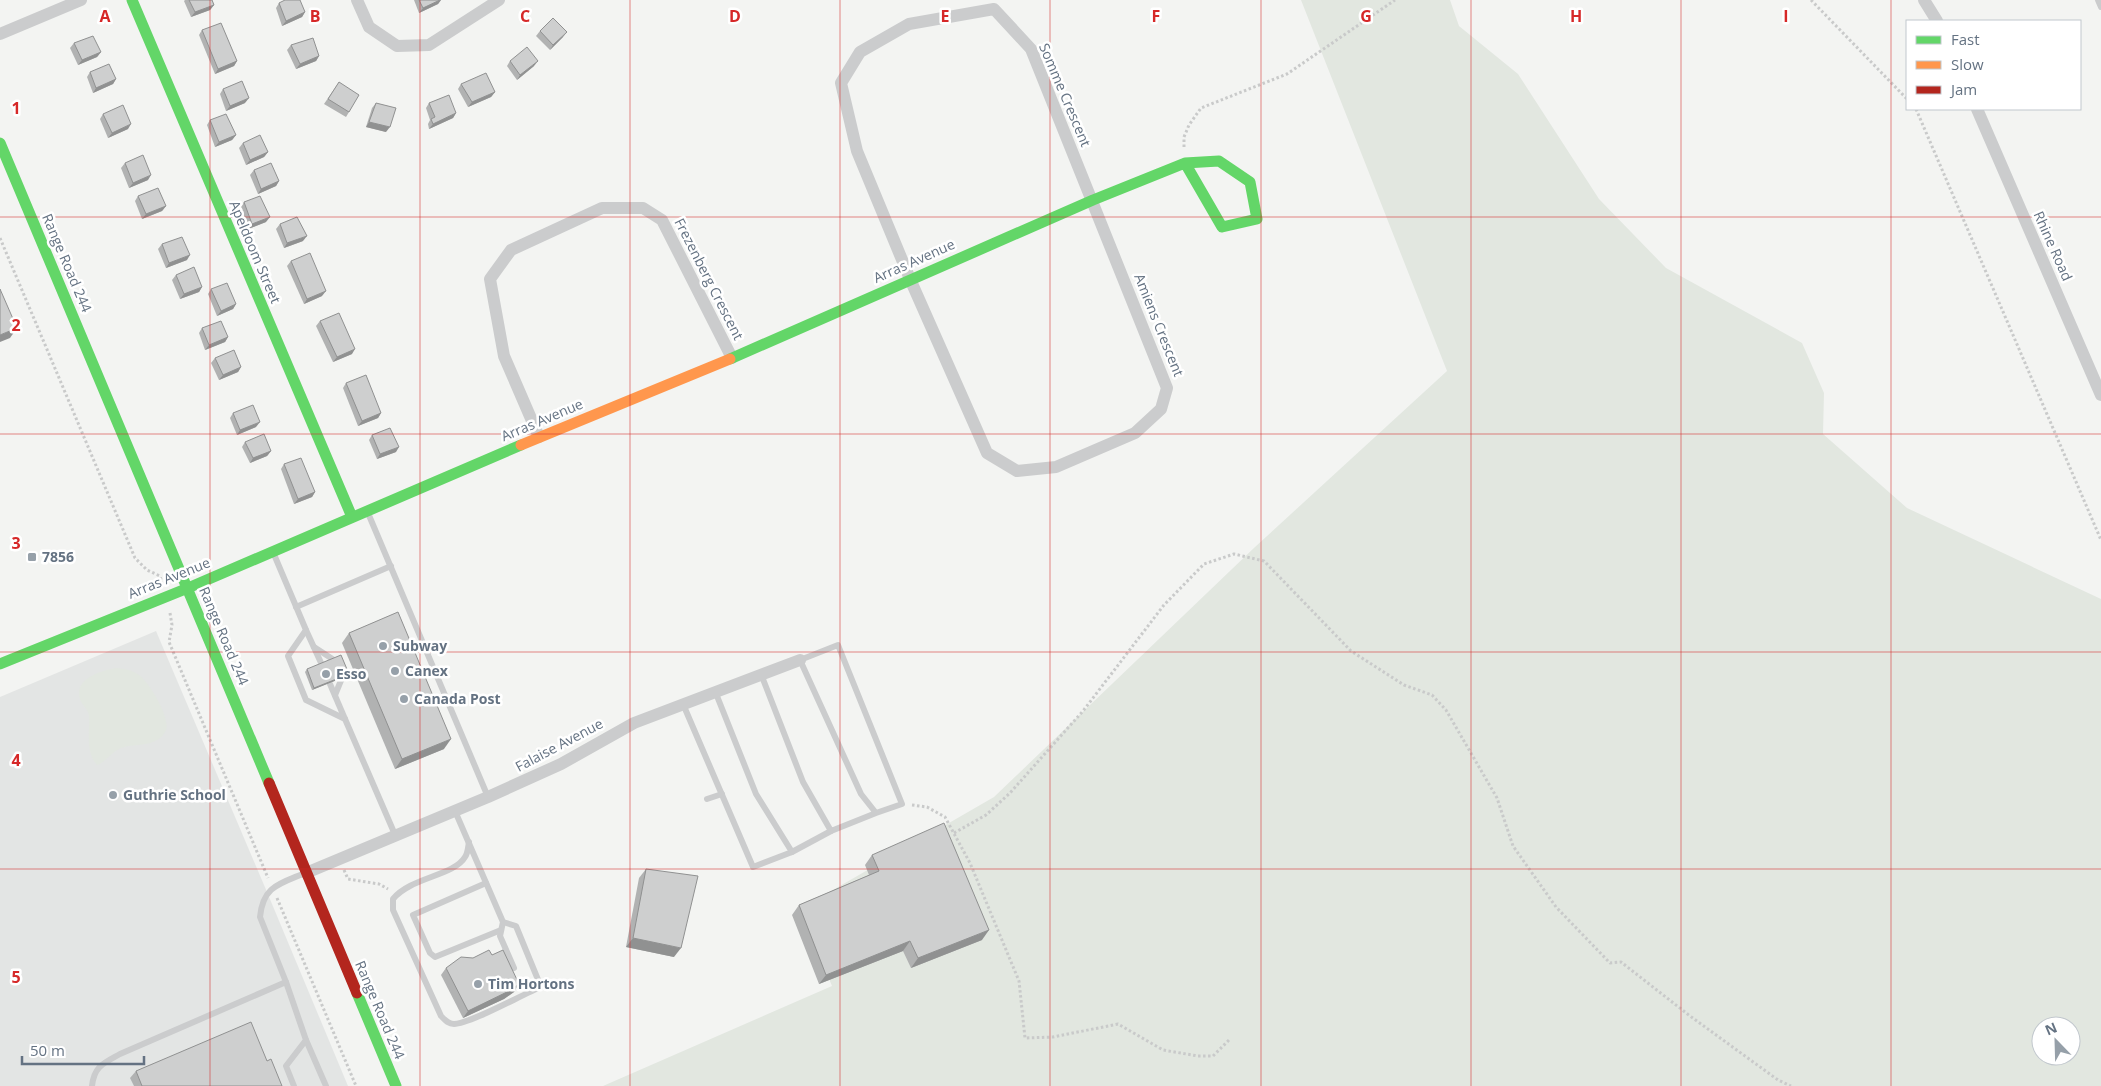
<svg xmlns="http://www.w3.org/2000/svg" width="2101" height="1086" font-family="'Open Sans',sans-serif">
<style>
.built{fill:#e3e5e4}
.green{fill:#e2e7e0;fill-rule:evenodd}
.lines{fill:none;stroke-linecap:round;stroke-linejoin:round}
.path{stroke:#c9caca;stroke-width:3;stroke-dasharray:2.5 2.5;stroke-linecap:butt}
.lane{stroke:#cbcccd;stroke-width:6}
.street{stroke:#cbcccd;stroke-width:12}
.fast{stroke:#63d668;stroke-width:11}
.slow{stroke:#ff974d;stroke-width:11}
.jam{stroke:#b3261e;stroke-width:11}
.wall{fill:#b1b2b2}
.shaded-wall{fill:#909191}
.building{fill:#cecfcf;stroke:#909191}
.grid{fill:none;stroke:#d62828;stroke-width:1;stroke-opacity:0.55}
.poi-dot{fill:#96a0a9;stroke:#fff;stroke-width:2}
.labels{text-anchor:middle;stroke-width:5;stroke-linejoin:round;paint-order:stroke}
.street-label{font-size:14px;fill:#647282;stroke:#fff}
.poi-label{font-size:14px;font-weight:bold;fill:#647282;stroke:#fff;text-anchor:start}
.grid-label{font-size:16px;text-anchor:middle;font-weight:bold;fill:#d62828;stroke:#fff;stroke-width:5;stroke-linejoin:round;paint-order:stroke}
</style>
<rect width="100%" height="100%" fill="#f3f4f2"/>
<polygon class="built" points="156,631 267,892 348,1086 0,1086 0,697"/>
<g class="green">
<path d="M1301 0H1450L1459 26 1518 74 1599 199 1666 268 1802 343 1824 393 1823 434 1907 508 2101 599V1086H603L832 986 800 909 994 797 1255 547 1447 371ZM2041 1026H2071V1056H2041Z"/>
<path d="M117 668C125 669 132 670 139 675 149 682 173 721 165 732 155 749 134 742 119 749 111 753 106 762 97 765 85 751 90 733 89 716 88 708 82 706 80 699 73 679 102 670 117 668Z"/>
</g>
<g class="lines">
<g class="path">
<polyline points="1811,0 1907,99"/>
<polyline points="1916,109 2101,540"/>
<polyline points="1184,147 1184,137 1189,125 1201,108 1287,74 1395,0"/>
<polyline points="0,238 135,558 147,570 160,576 162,583"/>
<polyline points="170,613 172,625 169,642 268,878"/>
<polyline points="912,805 927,807 945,817 970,863 1019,981 1025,1038 1053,1037 1118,1024 1163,1050 1198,1056 1213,1056 1230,1039"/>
<polyline points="954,833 986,815 1010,793 1083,711 1164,605 1204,564 1234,554 1264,561 1351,651 1404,685 1432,695 1446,710 1497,798 1513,846 1556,907 1610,963 1621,962 1690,1016 1778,1080 1791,1086"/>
<polyline points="344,870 348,879 379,884 388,889"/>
<polyline points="277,898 356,1086"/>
</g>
<g class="lane">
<polyline points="2098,0 2101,7"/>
<polyline points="368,513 488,797"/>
<polyline points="273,552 306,630 288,656 306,700 345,719 396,837"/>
<polyline points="296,607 391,566"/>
<polyline points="306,630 322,665"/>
<polyline points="314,647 334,660"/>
<polyline points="761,674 803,782 831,831 876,813 861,794 800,660 838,645 902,804 876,813"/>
<polyline points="330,684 345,719"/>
<polyline points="335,695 342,678"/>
<polyline points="683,704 753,867 792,852 756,794 715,691"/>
<polyline points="707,799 722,794"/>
<polyline points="455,811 503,922 500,936 514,968"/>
<path d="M469 842C468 847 468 853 465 857 454 876 411 877 393 899V910L441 1016C445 1020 448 1024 454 1024 470 1024 523 994 541 987L516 926 503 922"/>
<polyline points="792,852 831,831"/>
<polyline points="486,883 413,915 430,953 435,957 501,930"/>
<polyline points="286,982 306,1040 286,1066 294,1086"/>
<polyline points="306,1040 326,1086"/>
<path d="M92 1086C94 1066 104 1063 120 1054L286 982 260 917C263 886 279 884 305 873"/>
</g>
<g class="street">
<polyline points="357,0 369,27 397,46 429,45 499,0"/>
<polyline points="1924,0 1937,21"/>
<polygon points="994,9 1031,49 1167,388 1161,409 1135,433 1056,467 1017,471 987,453 910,279 857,151 841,83 860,52 909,24"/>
<polyline points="0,34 81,0"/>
<polyline points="1977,109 2101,395"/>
<polyline points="539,437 504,356 490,279 511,250 602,208 643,208 662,220 732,358"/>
<polyline points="306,873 488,797 561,764 634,723 800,660"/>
</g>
<g class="fast">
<polyline points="132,0 352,517"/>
<polyline points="0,143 269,783"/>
<polyline points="730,359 1093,200 1185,163 1219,161 1250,182 1257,219 1222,227 1185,163"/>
<polyline points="0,664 188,588 521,445"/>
<polyline points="357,993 396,1086"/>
</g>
<polyline class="slow" points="521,445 730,359"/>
<polyline class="jam" points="269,783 357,993"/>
</g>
<g class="wall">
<polygon points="185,0 212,0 214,5 210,10 191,17 184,1"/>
<polygon points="414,0 441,0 438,4 419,13"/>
<polygon points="279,3 305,12 302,17 282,26 276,8"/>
<polygon points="202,30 237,61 234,66 215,74 199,35"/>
<polygon points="540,31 563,37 550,50 536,36"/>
<polygon points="74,43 101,52 97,57 78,65 70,48"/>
<polygon points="291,45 319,56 316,61 296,69 287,50"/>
<polygon points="510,61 534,66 517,80 507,66"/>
<polygon points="90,72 116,79 113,84 93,93 87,77"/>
<polygon points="339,82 349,112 346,117 324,104"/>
<polygon points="461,84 495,92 491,97 468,107 458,89"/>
<polygon points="223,89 245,103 226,111 220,94"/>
<polygon points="376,103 386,132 366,127 372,108"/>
<polygon points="429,103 456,113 453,118 429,129 428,124 430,120 426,108"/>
<polygon points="103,114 128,129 108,138 100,119"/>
<polygon points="210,120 236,135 232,140 215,147 207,125"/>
<polygon points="243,143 268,152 264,157 246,165 239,148"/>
<polygon points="125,163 148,180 129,188 121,168"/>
<polygon points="254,170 279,181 276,186 258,194 250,175"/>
<polygon points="138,196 166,206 162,211 142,219 135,201"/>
<polygon points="244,202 266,222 248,229 241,207"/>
<polygon points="280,224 303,241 284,248 276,229"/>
<polygon points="162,244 187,260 166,268 158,249"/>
<polygon points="291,261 322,296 304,304 287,266"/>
<polygon points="176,275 202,287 199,292 180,299 172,280"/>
<polygon points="211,289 236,304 233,309 217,316 208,294"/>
<polygon points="320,321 352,354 333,362 316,326"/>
<polygon points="202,328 228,337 225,342 205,350 199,333"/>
<polygon points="215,358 241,367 238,372 219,380 211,363"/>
<polygon points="346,383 381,413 378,418 358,426 343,388"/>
<polygon points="233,413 256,427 237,435 230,418"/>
<polygon points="372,435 396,452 377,459 369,440"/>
<polygon points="245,442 271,451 267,456 250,463 242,447"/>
<polygon points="284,464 315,492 312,497 294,504 281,469"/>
<polygon points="349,633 444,749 395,769 342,643"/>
<polygon points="307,669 347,676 312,690 305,672"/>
<polygon points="872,855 982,940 911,968 903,951 819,984 792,915 799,905 869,875 865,865"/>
<polygon points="646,869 674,957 626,947 639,878"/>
<polygon points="446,968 514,992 504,999 463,1018 441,975"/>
<polygon points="267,1061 282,1086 134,1086 130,1078 136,1071"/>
</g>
<g class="shaded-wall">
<polygon points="440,0 441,0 438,4 419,13 423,8"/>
<polygon points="214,5 210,10 191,17 195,12"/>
<polygon points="305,12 302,17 282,26 286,21"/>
<polygon points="567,32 563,37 550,50 553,45"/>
<polygon points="101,52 97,57 78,65 82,60"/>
<polygon points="319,56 316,61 296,69 300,64"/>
<polygon points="237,61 234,66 215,74 218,69"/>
<polygon points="538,61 534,66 517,80 520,75"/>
<polygon points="116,79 113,84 93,93 96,88"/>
<polygon points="495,92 491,97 468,107 472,102"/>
<polygon points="249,98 245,103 226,111 230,106"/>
<polygon points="456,113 453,118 429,129 433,124"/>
<polygon points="369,122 390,127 386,132 366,127"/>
<polygon points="131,124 128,129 108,138 112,133"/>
<polygon points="236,135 232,140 215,147 219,142"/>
<polygon points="268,152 264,157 246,165 250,160"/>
<polygon points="151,175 148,180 129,188 133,183"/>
<polygon points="279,181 276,186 258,194 261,189"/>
<polygon points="166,206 162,211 142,219 146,214"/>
<polygon points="270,217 266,222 248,229 252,224"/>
<polygon points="307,236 303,241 284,248 287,243"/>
<polygon points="190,255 187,260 166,268 169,263"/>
<polygon points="202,287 199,292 180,299 184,294"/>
<polygon points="326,291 322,296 304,304 307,299"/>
<polygon points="236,304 233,309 217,316 221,311"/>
<polygon points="17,328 10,338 0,342 0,335"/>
<polygon points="228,337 225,342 205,350 209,345"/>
<polygon points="355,349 352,354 333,362 337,357"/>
<polygon points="241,367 238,372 219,380 223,375"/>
<polygon points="381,413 378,418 358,426 362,421"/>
<polygon points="260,422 256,427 237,435 240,430"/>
<polygon points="399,447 396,452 377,459 380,454"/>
<polygon points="271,451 267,456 250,463 253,458"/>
<polygon points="315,492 312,497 294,504 298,499"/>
<polygon points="349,674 347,676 312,690 314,688"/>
<polygon points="451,739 444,749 395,769 402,759"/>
<polygon points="989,930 982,940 911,968 918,958"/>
<polygon points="633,938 681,948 674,957 626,947"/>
<polygon points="910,941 903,951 819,984 826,975"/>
<polygon points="519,984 514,992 504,999 463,1018 468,1011"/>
</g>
<g class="building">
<polygon points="189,0 212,0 214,5 195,12"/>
<polygon points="285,0 300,0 305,12 286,21 279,3"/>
<polygon points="419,0 440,0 423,8"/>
<polygon points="553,18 567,32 553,45 540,31"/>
<polygon points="221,23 237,61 218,69 202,30"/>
<polygon points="93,36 101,52 82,60 74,43"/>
<polygon points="313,38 319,56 300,64 291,45"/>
<polygon points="527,47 538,61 520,75 510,61"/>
<polygon points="109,64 116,79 96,88 90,72"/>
<polygon points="486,73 495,92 472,102 461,84"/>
<polygon points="242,81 249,98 230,106 223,89"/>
<polygon points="339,82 359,95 349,112 328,99"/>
<polygon points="449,95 456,113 433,124 431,119 435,117 429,103"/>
<polygon points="376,103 396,108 390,127 369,122"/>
<polygon points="123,105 131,124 112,133 103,114"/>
<polygon points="226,114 236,135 219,142 210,120"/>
<polygon points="260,135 268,152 250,160 243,143"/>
<polygon points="143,155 151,175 133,183 125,163"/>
<polygon points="271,163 279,181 261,189 254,170"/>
<polygon points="158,188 166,206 146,214 138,196"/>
<polygon points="260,196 270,217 252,224 244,202"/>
<polygon points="297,217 307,236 287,243 280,224"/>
<polygon points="182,237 190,255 169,263 162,244"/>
<polygon points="310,253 326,291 307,299 291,261"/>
<polygon points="194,267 202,287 184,294 176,275"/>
<polygon points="227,283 236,304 221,311 211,289"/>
<polygon points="0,289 17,328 0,335"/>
<polygon points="339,313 355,349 337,357 320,321"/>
<polygon points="221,321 228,337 209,345 202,328"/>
<polygon points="234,350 241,367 223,375 215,358"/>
<polygon points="366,375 381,413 362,421 346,383"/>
<polygon points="253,405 260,422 240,430 233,413"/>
<polygon points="390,428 399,447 380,454 372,435"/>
<polygon points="264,434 271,451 253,458 245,442"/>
<polygon points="301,458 315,492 298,499 284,464"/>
<polygon points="398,612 451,739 402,759 349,633"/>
<polygon points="341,655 349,674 314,688 307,669"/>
<polygon points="944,823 989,930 918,958 910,941 826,975 799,905 879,871 872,855"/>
<polygon points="646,869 698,876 681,948 633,938"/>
<polygon points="489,950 492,955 503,950 519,984 509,991 468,1011 446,968 461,957 473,958"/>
<polygon points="251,1022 267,1061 271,1059 282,1086 142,1086 136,1071"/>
</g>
<path class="grid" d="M210 0V1086M420 0V1086M630 0V1086M840 0V1086M1050 0V1086M1261 0V1086M1471 0V1086M1681 0V1086M1891 0V1086M0 217H2101M0 434H2101M0 652H2101M0 869H2101"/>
<g class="poi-dot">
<rect x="27" y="552" width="10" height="10" rx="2.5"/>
<circle cx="383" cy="646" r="5"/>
<circle cx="395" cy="671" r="5"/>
<circle cx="326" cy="674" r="5"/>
<circle cx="404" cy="699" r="5"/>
<circle cx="113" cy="795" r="5"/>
<circle cx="478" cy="984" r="5"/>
</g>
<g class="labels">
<g class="street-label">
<text transform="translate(1065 95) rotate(67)" y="5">Somme Crescent</text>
<text transform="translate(2053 246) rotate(66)" y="5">Rhine Road</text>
<text transform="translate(255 252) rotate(67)" y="5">Apeldoom Street</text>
<text transform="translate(914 261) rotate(-24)" y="5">Arras Avenue</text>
<text transform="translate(67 263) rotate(67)" y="5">Range Road 244</text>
<text transform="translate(709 279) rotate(63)" y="5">Frezenberg Crescent</text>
<text transform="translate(1159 325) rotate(68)" y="5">Amiens Crescent</text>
<text transform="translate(542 420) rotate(-23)" y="5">Arras Avenue</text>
<text transform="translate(169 578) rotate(-22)" y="5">Arras Avenue</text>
<text transform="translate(224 636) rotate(67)" y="5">Range Road 244</text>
<text transform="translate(559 745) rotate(-28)" y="5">Falaise Avenue</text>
<text transform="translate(380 1010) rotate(67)" y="5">Range Road 244</text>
</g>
<g class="poi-label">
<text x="42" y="562">7856</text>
<text x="393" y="651">Subway</text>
<text x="405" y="676">Canex</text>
<text x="336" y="679">Esso</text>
<text x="414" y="704">Canada Post</text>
<text x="123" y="800">Guthrie School</text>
<text x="488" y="989">Tim Hortons</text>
</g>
</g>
<g class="grid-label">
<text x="105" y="22">A</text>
<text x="315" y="22">B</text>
<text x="525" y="22">C</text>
<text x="735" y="22">D</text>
<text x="945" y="22">E</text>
<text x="1156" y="22">F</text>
<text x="1366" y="22">G</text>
<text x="1576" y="22">H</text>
<text x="1786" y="22">I</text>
<text x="16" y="114">1</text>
<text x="16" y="331">2</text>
<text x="16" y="549">3</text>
<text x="16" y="766">4</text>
<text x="16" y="983">5</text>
</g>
<rect x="1906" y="20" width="175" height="90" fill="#ffffff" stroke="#c1c7cd"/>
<rect x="1916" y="36" width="25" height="8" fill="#63d668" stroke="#c1c7cd"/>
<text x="1951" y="45" font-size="15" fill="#647282">Fast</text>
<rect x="1916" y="61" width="25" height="8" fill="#ff974d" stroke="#c1c7cd"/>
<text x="1951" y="70" font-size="15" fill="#647282">Slow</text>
<rect x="1916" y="86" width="25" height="8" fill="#b3261e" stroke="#c1c7cd"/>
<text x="1951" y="95" font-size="15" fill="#647282">Jam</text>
<g transform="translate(2056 1041) rotate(337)"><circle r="24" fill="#ffffff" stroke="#c1c7cd"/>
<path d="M0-4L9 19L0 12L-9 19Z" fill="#96a0a9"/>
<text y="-8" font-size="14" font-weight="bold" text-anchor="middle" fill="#647282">N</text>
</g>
<path d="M22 1056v8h122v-8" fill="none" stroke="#647282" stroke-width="2.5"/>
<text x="30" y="1056" font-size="15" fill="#647282" stroke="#ffffff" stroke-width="4" paint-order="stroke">50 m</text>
</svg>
